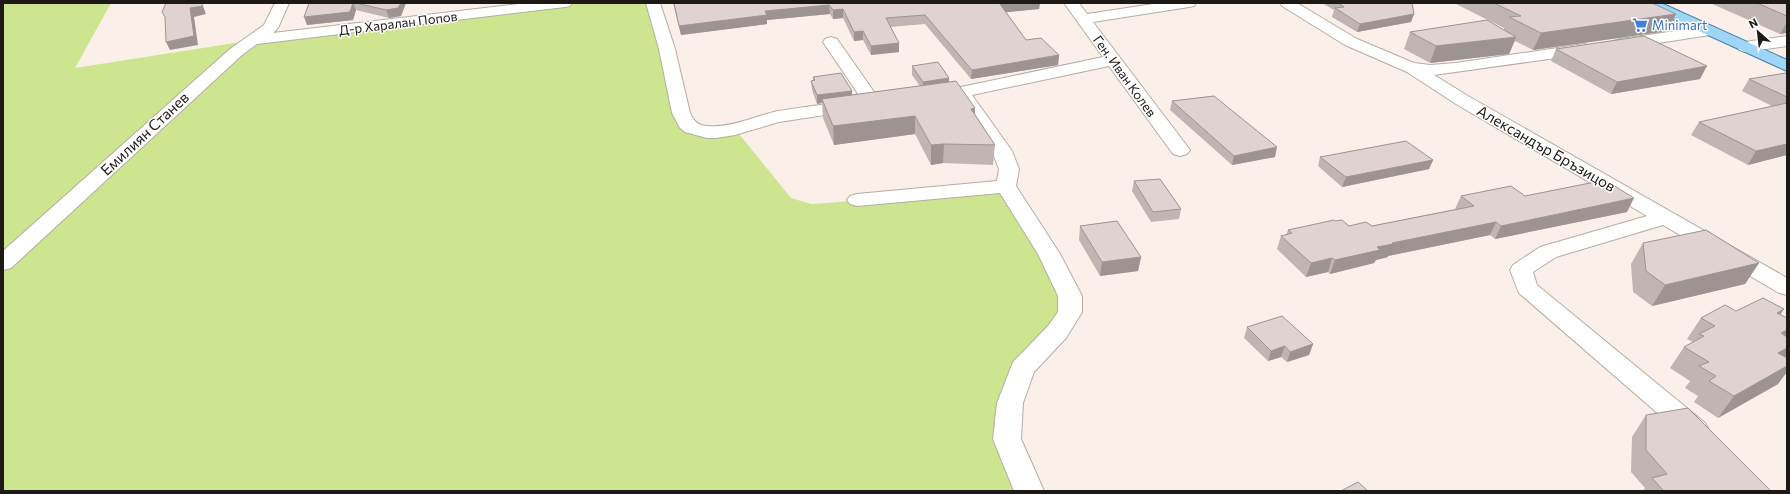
<svg xmlns="http://www.w3.org/2000/svg" width="1790" height="494" font-family="Commissioner,sans-serif">
<style>
.green{fill:#cde58e}
.lines{fill:none;stroke-linecap:round;stroke-linejoin:round}
.minor-casing{stroke:#b6aca5;stroke-width:2}
.major-casing{stroke:#4882a7;stroke-width:2}
.minor{fill:#fff;fill-rule:evenodd}
.major{fill:#9fd6f8;fill-rule:evenodd}
.wall{fill:#c1b5b4}
.shaded-wall{fill:#9d9392}
.building{fill:#e0d2d1;stroke:#9d9392}
.labels{text-anchor:middle;stroke-width:3;stroke-linejoin:round;paint-order:stroke}
.far-street-label{font-size:13px;fill:#1d1917;stroke:#fff}
.far-shop-label{font-size:13px;fill:#366cbe;stroke:#fff;text-anchor:start}
.street-label{font-size:15px;fill:#1d1917;stroke:#fff}
</style>
<rect width="100%" height="100%" fill="#fbefe9"/>
<polygon class="green" points="3,3 111,3 75,68 254,40 565,3 653,3 686,124 735,129 791,198 811,204 828,203 1006,186 1070,296 1010,403 1029,491 3,491"/>
<g class="lines">
<g class="minor-casing">
<g id="minor">
<polygon points="275,3 289,3 278,28 273,33 527,3 572,3 570,6 565,7 257,44 242,55 11,268 3,270 3,251 230,49 264,25"/>
<path d="M646 3H660L675 49 690 113C694 122 699 126 708 126 732 128 755 116 778 111 802 107 827 104 851 101L857 102 860 106 857 110 851 111 779 122 735 135 716 138H707L685 132 680 128 672 113 659 49Z"/>
<polygon points="1064,3 1079,3 1087,14 1160,3 1196,3 1194,6 1189,7 1093,22 1190,150 1187,154 1180,156 1173,154 1109,66 972,95 1012,151 1019,169 1016,186 1060,254 1082,296 1082,312 1066,338 1034,372 1023,403 1021,439 1044,491 1014,491 993,439 997,403 1013,362 1048,326 1058,312 1058,296 1038,254 1000,193 857,206 850,204 847,200 850,196 857,194 997,181 999,169 992,151 956,98 933,100 927,99 924,95 927,91 961,87 1103,57"/>
<polygon points="1280,3 1297,3 1357,39 1414,63 1430,65 1456,63 1584,44 1590,46 1592,49 1590,52 1584,54 1434,75 1468,96 1787,278 1787,295 1779,293 1663,225 1556,257 1533,272 1537,285 1705,423 1709,430 1705,437 1695,440 1685,437 1519,293 1510,270 1513,265 1540,247 1647,216 1456,104 1407,72 1345,45 1282,6"/>
<polygon points="1710,26 1716,28 1718,31 1716,34 1620,49 1614,47 1612,44 1614,41 1620,39"/>
<polygon points="1787,36 1787,46 1745,52 1739,50 1737,47 1739,44 1745,42"/>
<polygon points="831,37 837,39 879,99 882,103 879,107 873,108 867,107 823,42 825,39"/>
</g>
</g>
<g class="major-casing">
<polygon id="major" points="1642,3 1661,3 1787,60 1787,71 1644,6"/>
</g>
<use href="#minor" class="minor"/>
<use href="#major" class="major"/>
</g>
<g class="wall">
<polygon points="309,3 406,3 401,16 389,18 356,10 353,20 307,25"/>
<polygon points="673,3 1040,3 1039,9 1006,12 1026,40 1059,55 1058,65 971,79 925,24 890,27 899,43 899,52 871,55 863,40 854,41 843,18 833,19 830,14 767,20 767,24 681,35"/>
<polygon points="1322,3 1412,3 1414,14 1411,22 1357,32 1332,17 1334,10"/>
<polygon points="1454,3 1652,3 1668,31 1533,50 1515,41 1509,54 1430,63 1404,49 1410,32 1504,30 1504,28"/>
<polygon points="1710,3 1787,3 1787,33 1780,34"/>
<polygon points="1556,49 1700,79 1611,94 1551,61"/>
<polygon points="912,66 949,78 949,82 975,114 995,145 993,165 943,163 931,165 915,134 834,145 823,118 822,103 817,104 812,90 811,81 813,80 813,77 852,95 920,86 912,75"/>
<polygon points="1787,73 1787,155 1748,165 1691,135 1699,122 1772,106 1742,91 1749,79"/>
<polygon points="1172,101 1275,157 1232,165 1170,110"/>
<polygon points="1320,157 1433,160 1429,169 1342,187 1318,166"/>
<polygon points="1134,181 1181,209 1179,219 1151,222 1132,191"/>
<polygon points="1461,196 1525,196 1627,212 1495,239 1490,235 1388,256 1388,257 1376,260 1374,263 1330,274 1328,272 1306,277 1277,249 1281,236 1286,235 1288,230 1335,221 1349,226 1372,226 1456,209 1455,209"/>
<polygon points="1080,226 1141,257 1138,271 1100,276 1079,240"/>
<polygon points="1643,243 1759,263 1745,284 1652,306 1633,292 1631,264"/>
<polygon points="1784,309 1780,314 1787,318 1787,356 1786,357 1778,384 1718,418 1694,402 1698,396 1685,388 1690,381 1670,368 1684,347 1693,342 1687,339 1701,318 1736,311"/>
<polygon points="1247,327 1313,344 1309,355 1287,362 1281,357 1268,361 1244,338"/>
<polygon points="1646,415 1771,491 1643,491 1645,488 1631,472 1632,437"/>
</g>
<g class="shaded-wall">
<polygon points="353,3 356,10 353,20 307,25 304,17"/>
<polygon points="401,3 406,3 401,16 389,18 386,10"/>
<polygon points="1011,3 1040,3 1039,9 999,13 1000,4"/>
<polygon points="1099,3 1113,3 1099,4"/>
<polygon points="829,5 830,14 767,20 767,24 681,35 679,26 765,11"/>
<polygon points="203,6 206,14 194,17 198,45 170,50 166,42 190,8"/>
<polygon points="843,9 843,18 833,19 833,10"/>
<polygon points="1414,14 1411,22 1357,32 1360,24"/>
<polygon points="1676,14 1668,31 1533,50 1541,33"/>
<polygon points="1787,22 1787,33 1780,34"/>
<polygon points="863,31 863,40 854,41 854,32"/>
<polygon points="1516,37 1509,54 1430,63 1436,46"/>
<polygon points="899,43 899,52 871,55 871,46"/>
<polygon points="1059,55 1058,65 971,79 972,70"/>
<polygon points="1707,66 1700,79 1611,94 1617,82"/>
<polygon points="949,78 949,87 923,90 923,82"/>
<polygon points="852,91 852,100 822,99 822,103 817,104 817,95"/>
<polygon points="975,108 974,127 971,109"/>
<polygon points="915,116 915,134 834,145 833,126"/>
<polygon points="944,144 943,163 931,165 931,145"/>
<polygon points="1787,144 1787,155 1748,165 1756,151"/>
<polygon points="1277,147 1275,157 1232,165 1234,156"/>
<polygon points="1433,160 1429,169 1342,187 1346,177"/>
<polygon points="1634,198 1627,212 1495,239 1501,226"/>
<polygon points="1496,222 1490,235 1388,256 1388,257 1376,260 1374,263 1330,274 1335,260 1392,243"/>
<polygon points="1141,257 1138,271 1100,276 1102,262"/>
<polygon points="1332,258 1328,272 1306,277 1311,263"/>
<polygon points="1759,263 1745,284 1652,306 1665,285"/>
<polygon points="1784,309 1769,330 1777,313"/>
<polygon points="1787,330 1787,340 1781,333"/>
<polygon points="1313,344 1309,355 1287,362 1290,352"/>
<polygon points="1285,346 1281,357 1268,361 1271,351"/>
<polygon points="1787,348 1787,356 1781,364 1778,353"/>
<polygon points="1787,366 1787,372 1778,384 1718,418 1734,396"/>
</g>
<g class="building">
<polygon points="166,3 201,3 203,6 190,8 194,36 166,42 165,17 162,12"/>
<polygon points="309,3 353,3 350,12 304,17"/>
<polygon points="356,3 401,3 398,8 386,10"/>
<polygon points="674,3 1011,3 1000,4 1026,40 1041,38 1059,55 972,70 925,15 886,18 899,43 871,46 863,31 854,32 843,9 833,10 829,5 765,11 767,15 679,26"/>
<polygon points="1338,3 1412,3 1414,14 1360,24 1335,8 1344,7"/>
<polygon points="1494,3 1652,3 1676,14 1541,33 1509,17 1521,16"/>
<polygon points="1757,3 1787,3 1787,16"/>
<polygon points="1487,20 1516,37 1436,46 1410,32"/>
<polygon points="1644,36 1707,66 1617,82 1556,49"/>
<polygon points="938,62 949,78 923,82 912,66"/>
<polygon points="841,73 852,91 817,95 811,81 815,80 813,77"/>
<polygon points="1786,73 1787,73 1787,97 1749,79"/>
<polygon points="956,81 975,108 971,109 995,145 944,144 931,145 915,116 833,126 822,99"/>
<polygon points="1214,96 1277,147 1234,156 1172,101"/>
<polygon points="1787,103 1787,144 1756,151 1699,122"/>
<polygon points="1406,141 1433,160 1346,177 1320,157"/>
<polygon points="1160,179 1181,209 1153,212 1134,181"/>
<polygon points="1605,180 1634,198 1501,226 1496,222 1392,243 1393,244 1377,247 1380,250 1335,260 1332,258 1311,263 1281,236 1292,233 1288,230 1334,220 1335,221 1342,220 1349,226 1366,222 1372,226 1474,206 1461,196 1511,186 1525,196"/>
<polygon points="1117,221 1141,257 1102,262 1080,226"/>
<polygon points="1706,230 1759,263 1665,285 1646,271 1643,243"/>
<polygon points="1763,298 1784,309 1777,313 1787,318 1787,330 1781,333 1787,337 1787,348 1778,353 1787,358 1787,366 1734,396 1709,381 1716,376 1699,366 1709,362 1684,347 1704,336 1699,334 1715,326 1701,318 1725,305 1736,311"/>
<polygon points="1282,316 1313,344 1290,352 1285,346 1271,351 1247,327"/>
<polygon points="1688,408 1771,491 1664,491 1652,478 1667,474 1646,450 1646,415"/>
<polygon points="1358,482 1368,491 1341,491"/>
</g>
<defs>
<g id="supermarket-bare" transform="scale(1.2)"><path d="M-6-5.5h2.5l.6 2H6L4.5 2H-2.5L-4.4-4H-6ZM-1.5 3.2a1.3 1.3 0 1 0 .1 0ZM3 3.2a1.3 1.3 0 1 0 .1 0Z" fill="#3f7fe0" stroke="#fff" stroke-width="2.5" paint-order="stroke"/></g>
</defs>
<g fill-rule="evenodd">
<use href="#supermarket-bare" x="1640" y="25"/>
</g>
<g class="labels">
<g class="far-street-label">
<text transform="translate(398 23) rotate(-7)" y="5">Д-р Харалан Попов</text>
<text transform="translate(1125 76) rotate(54)" y="5">Ген. Иван Колев</text>
</g>
<g class="far-shop-label">
<text x="1652" y="30">Minimart</text>
</g>
<g class="street-label">
<text transform="translate(145 134) rotate(-43)" y="5">Емилиян Станев</text>
<text transform="translate(1546 149) rotate(30)" y="5">Александър Бръзицов</text>
</g>
</g>
<rect width="1790" height="494" fill="none" stroke="#1d1917" stroke-width="8"/>
<g transform="translate(1758 32) rotate(332)" stroke="#ffffff" stroke-width="3" paint-order="stroke">
<path d="M0-3L7 15L0 10L-7 15Z" fill="#1d1917"/>
<text y="-6" font-size="11" font-weight="bold" text-anchor="middle" fill="#1d1917">N</text>
</g>
</svg>
